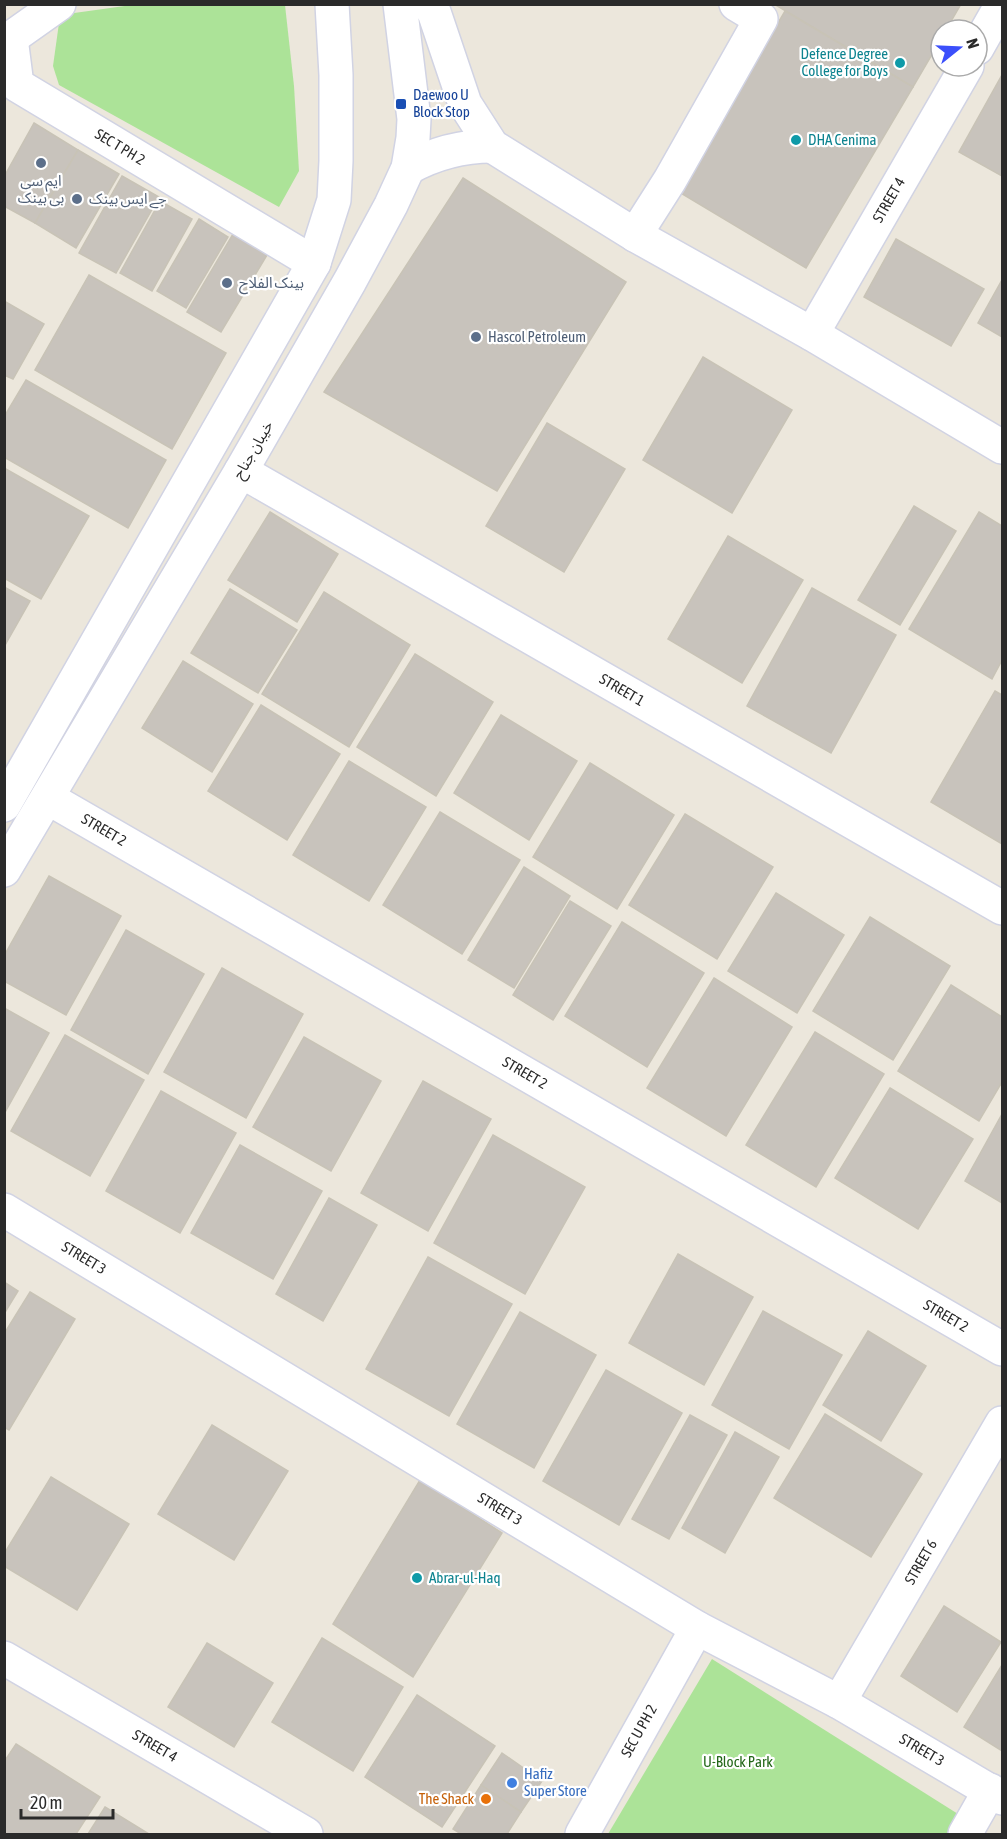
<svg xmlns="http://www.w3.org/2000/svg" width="1007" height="1839" font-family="'Asap Condensed','Noto Sans Arabic',sans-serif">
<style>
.green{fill:#ace398}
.building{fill:#c8c3bc;stroke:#c8c3b6;stroke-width:1.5}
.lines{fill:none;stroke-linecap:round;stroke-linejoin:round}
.street-casing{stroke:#d1d3e3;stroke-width:36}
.secondary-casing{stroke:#d1d3e3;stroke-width:36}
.street{stroke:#fff;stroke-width:33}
.secondary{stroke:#fff;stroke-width:33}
.culture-dot{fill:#0f9aa8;stroke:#fff;stroke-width:2}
.transit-dot{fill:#1a4fb4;stroke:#fff;stroke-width:2}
.service-dot{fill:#5c6f8a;stroke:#fff;stroke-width:2}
.shop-dot{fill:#3f7fe0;stroke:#fff;stroke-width:2}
.food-dot{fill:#e8710a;stroke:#fff;stroke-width:2}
.labels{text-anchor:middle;stroke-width:4.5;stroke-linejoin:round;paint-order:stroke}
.culture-label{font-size:15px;fill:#0d838f;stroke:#fff;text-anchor:start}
.transit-label{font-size:15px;fill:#164399;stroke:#fff;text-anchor:start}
.street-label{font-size:15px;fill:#2a2a2a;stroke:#fff}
.service-label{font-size:15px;fill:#4e5e75;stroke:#fff;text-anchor:start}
.park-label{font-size:15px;fill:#24681a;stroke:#fff}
.shop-label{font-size:15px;fill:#366cbe;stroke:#fff;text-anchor:start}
.food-label{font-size:15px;fill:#c56008;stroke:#fff;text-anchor:end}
</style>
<rect width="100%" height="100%" fill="#ece7dc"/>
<g class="green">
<polygon points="139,4 285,5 294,86 299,171 279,207 59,85 53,66 59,23 67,14"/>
<polygon points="712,1659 966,1819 956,1834 608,1834"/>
</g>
<g class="building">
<polygon points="774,4 961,4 946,30 941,30 941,39 913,87"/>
<polygon points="785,11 913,87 806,268 679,192"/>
<polygon points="1002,75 1002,176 959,152"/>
<polygon points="34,123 78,150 35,223 4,206 4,177"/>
<polygon points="78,150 119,174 76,248 35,223"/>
<polygon points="122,176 159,197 116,273 79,253"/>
<polygon points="463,178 626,282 497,491 324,392"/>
<polygon points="160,201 192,219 152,291 120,273"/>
<polygon points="199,219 228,237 186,308 157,291"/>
<polygon points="233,234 267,255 221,332 187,312"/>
<polygon points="896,239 984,289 951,346 864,297"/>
<polygon points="89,275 226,353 172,449 35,370"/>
<polygon points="1002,280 1002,337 978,323"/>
<polygon points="4,301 44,324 13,379 4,375"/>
<polygon points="703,357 792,410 732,513 643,460"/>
<polygon points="26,380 166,460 128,528 4,457 4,417"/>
<polygon points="547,423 625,469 564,572 486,526"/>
<polygon points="4,468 89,516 41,599 4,578"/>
<polygon points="914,506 956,531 900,625 858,600"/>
<polygon points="270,512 338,554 297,622 228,580"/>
<polygon points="979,512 1002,526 1002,660 992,679 909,629"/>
<polygon points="728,536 803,580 742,683 668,639"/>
<polygon points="4,587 30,601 4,647"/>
<polygon points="812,588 896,635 831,753 747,706"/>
<polygon points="230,589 297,630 258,693 191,653"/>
<polygon points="324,592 410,645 349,747 262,694"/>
<polygon points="415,654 493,702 436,796 357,747"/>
<polygon points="183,661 253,704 212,772 142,728"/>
<polygon points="995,691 1002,695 1002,844 931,802"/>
<polygon points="261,705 340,754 287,840 208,791"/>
<polygon points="501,715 577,761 529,840 454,793"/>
<polygon points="349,761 426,807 369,901 293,855"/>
<polygon points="590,763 674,815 617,909 533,857"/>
<polygon points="440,812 520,860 462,954 383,905"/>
<polygon points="685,814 773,867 717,959 629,905"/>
<polygon points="524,867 570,896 514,988 468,960"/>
<polygon points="49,876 121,916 66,1015 4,981 4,956"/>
<polygon points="776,893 844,935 797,1013 728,971"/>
<polygon points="570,901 611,926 553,1020 513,995"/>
<polygon points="870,917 950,966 893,1060 813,1011"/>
<polygon points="622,922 704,973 647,1067 565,1016"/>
<polygon points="126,930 204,974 148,1074 71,1030"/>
<polygon points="222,968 303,1014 246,1118 164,1072"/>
<polygon points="714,978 792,1027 726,1136 647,1088"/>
<polygon points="951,985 1002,1017 1002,1082 979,1121 898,1071"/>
<polygon points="4,1008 49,1033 4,1114"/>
<polygon points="815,1032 884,1074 816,1187 746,1145"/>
<polygon points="65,1035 144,1080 90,1176 11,1131"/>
<polygon points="304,1037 381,1081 331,1171 253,1127"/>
<polygon points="423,1081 491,1119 428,1231 361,1193"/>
<polygon points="890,1088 973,1139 918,1229 835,1178"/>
<polygon points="161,1091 236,1133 180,1233 106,1191"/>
<polygon points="1002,1114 1002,1203 965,1181"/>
<polygon points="493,1135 585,1187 525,1294 434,1243"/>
<polygon points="240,1145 322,1191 273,1279 191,1233"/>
<polygon points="329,1198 377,1225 323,1321 276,1294"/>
<polygon points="678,1254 753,1297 704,1385 629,1343"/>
<polygon points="428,1257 512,1304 449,1416 366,1369"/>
<polygon points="4,1282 18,1291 4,1314"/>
<polygon points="30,1292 75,1319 9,1430 4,1427 4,1334"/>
<polygon points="763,1311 842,1355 789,1449 712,1405"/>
<polygon points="520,1312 596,1355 534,1468 457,1424"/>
<polygon points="868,1331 926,1366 881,1441 823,1405"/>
<polygon points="606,1370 682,1413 619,1525 543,1481"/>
<polygon points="825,1414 922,1474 871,1557 774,1498"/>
<polygon points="690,1415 727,1435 669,1539 632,1519"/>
<polygon points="212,1425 288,1471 234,1560 158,1514"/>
<polygon points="735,1432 779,1457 725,1553 682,1528"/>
<polygon points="51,1477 129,1524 77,1610 4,1566 4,1554"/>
<polygon points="420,1480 502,1533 413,1677 333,1624"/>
<polygon points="944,1606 1001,1642 957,1712 901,1676"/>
<polygon points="322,1638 403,1687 353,1771 272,1722"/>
<polygon points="207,1643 273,1683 234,1747 168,1707"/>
<polygon points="1002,1665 1002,1751 964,1727"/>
<polygon points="417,1695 495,1746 442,1827 365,1777"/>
<polygon points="16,1744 100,1797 76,1834 4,1834 4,1762"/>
<polygon points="502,1753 542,1781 521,1812 481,1785"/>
<polygon points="481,1785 521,1812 507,1834 461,1834 453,1829"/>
<polygon points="105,1807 149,1834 88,1834"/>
</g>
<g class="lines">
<g class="street-casing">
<g id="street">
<polyline points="11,38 17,85 314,263"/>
<polyline points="11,38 59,4"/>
<polyline points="977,48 1002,4"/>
<polyline points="635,235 670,180 761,19 736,4"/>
<polyline points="812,334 967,66"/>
<polyline points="241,471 1002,908"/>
<polyline points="48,798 1002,1349"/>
<polyline points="4,1210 697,1628 839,1702 1002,1798"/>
<polyline points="4,1658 306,1834"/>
<polyline points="839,1702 1002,1423"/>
<polyline points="582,1834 697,1628"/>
<polyline points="965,1834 990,1790"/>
</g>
</g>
<g class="secondary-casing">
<g id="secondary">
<polyline points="428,4 434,12 465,104 492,146 635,235 812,334 1002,447"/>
<path d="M408 168C435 153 461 146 492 146"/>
<polyline points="4,805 314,263 334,200 336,161 336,75 332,4"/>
<polyline points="4,870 241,471 350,281 391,205 408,168 413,138 414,119 400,4"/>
</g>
</g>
<use href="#street" class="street"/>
<use href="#secondary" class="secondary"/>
</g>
<g class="culture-dot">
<circle cx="900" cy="63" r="6"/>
<circle cx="796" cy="140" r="6"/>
<circle cx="417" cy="1578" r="6"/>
</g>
<rect class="transit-dot" x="395" y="98" width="12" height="12" rx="3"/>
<g class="service-dot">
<circle cx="41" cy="163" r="6"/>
<circle cx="77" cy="199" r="6"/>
<circle cx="227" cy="283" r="6"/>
<circle cx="476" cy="337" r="6"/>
</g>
<circle class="shop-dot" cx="512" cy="1783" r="6"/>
<circle class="food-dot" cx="486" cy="1799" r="6"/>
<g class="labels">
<g class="culture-label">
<text x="888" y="59" text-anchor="end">Defence Degree<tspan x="888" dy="17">College for Boys</tspan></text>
<text x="808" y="145">DHA Cenima</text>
<text x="429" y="1583">Abrar-ul-Haq</text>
</g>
<g class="transit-label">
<text x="413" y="100">Daewoo U<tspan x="413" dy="17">Block Stop</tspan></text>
</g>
<g class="street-label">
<text transform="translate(120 147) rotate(31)" y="5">SEC T PH 2</text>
<text transform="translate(889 200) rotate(-60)" y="5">STREET 4</text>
<text transform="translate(253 450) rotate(-60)" y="5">خیبان جناح</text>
<text transform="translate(622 690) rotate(30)" y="5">STREET 1</text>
<text transform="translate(104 830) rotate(30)" y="5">STREET 2</text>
<text transform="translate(525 1073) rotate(30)" y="5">STREET 2</text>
<text transform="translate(84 1258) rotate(31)" y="5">STREET 3</text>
<text transform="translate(946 1316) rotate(30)" y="5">STREET 2</text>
<text transform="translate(500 1509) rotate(31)" y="5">STREET 3</text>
<text transform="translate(921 1562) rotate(-60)" y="5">STREET 6</text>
<text transform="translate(639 1731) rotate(-61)" y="5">SEC U PH 2</text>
<text transform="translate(155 1746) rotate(30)" y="5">STREET 4</text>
<text transform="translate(922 1750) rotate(30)" y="5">STREET 3</text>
</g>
<g class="service-label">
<text x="41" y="186" text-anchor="middle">ایم سی<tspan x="41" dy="17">بی بینک</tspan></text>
<text x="89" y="204">جے ایس بینک</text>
<text x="239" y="288">بینک الفلاح</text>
<text x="488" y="342">Hascol Petroleum</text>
</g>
<g class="park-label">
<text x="738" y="1767">U-Block Park</text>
</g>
<g class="shop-label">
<text x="524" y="1779">Hafiz<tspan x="524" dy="17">Super Store</tspan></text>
</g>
<g class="food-label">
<text x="474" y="1804">The Shack</text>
</g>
</g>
<rect width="1007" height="1839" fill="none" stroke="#2a2a2a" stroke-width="12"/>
<g transform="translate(959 48) rotate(72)"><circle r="28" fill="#ffffff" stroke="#aaaaaa" stroke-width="1.5"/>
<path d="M0-4.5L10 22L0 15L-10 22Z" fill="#3b4ffb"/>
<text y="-9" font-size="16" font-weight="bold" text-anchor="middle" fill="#2a2a2a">N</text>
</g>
<path d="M21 1809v9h92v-9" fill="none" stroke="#2a2a2a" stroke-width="3"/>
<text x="30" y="1809" font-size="18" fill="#2a2a2a" stroke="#ffffff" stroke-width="4.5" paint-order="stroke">20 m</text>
</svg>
